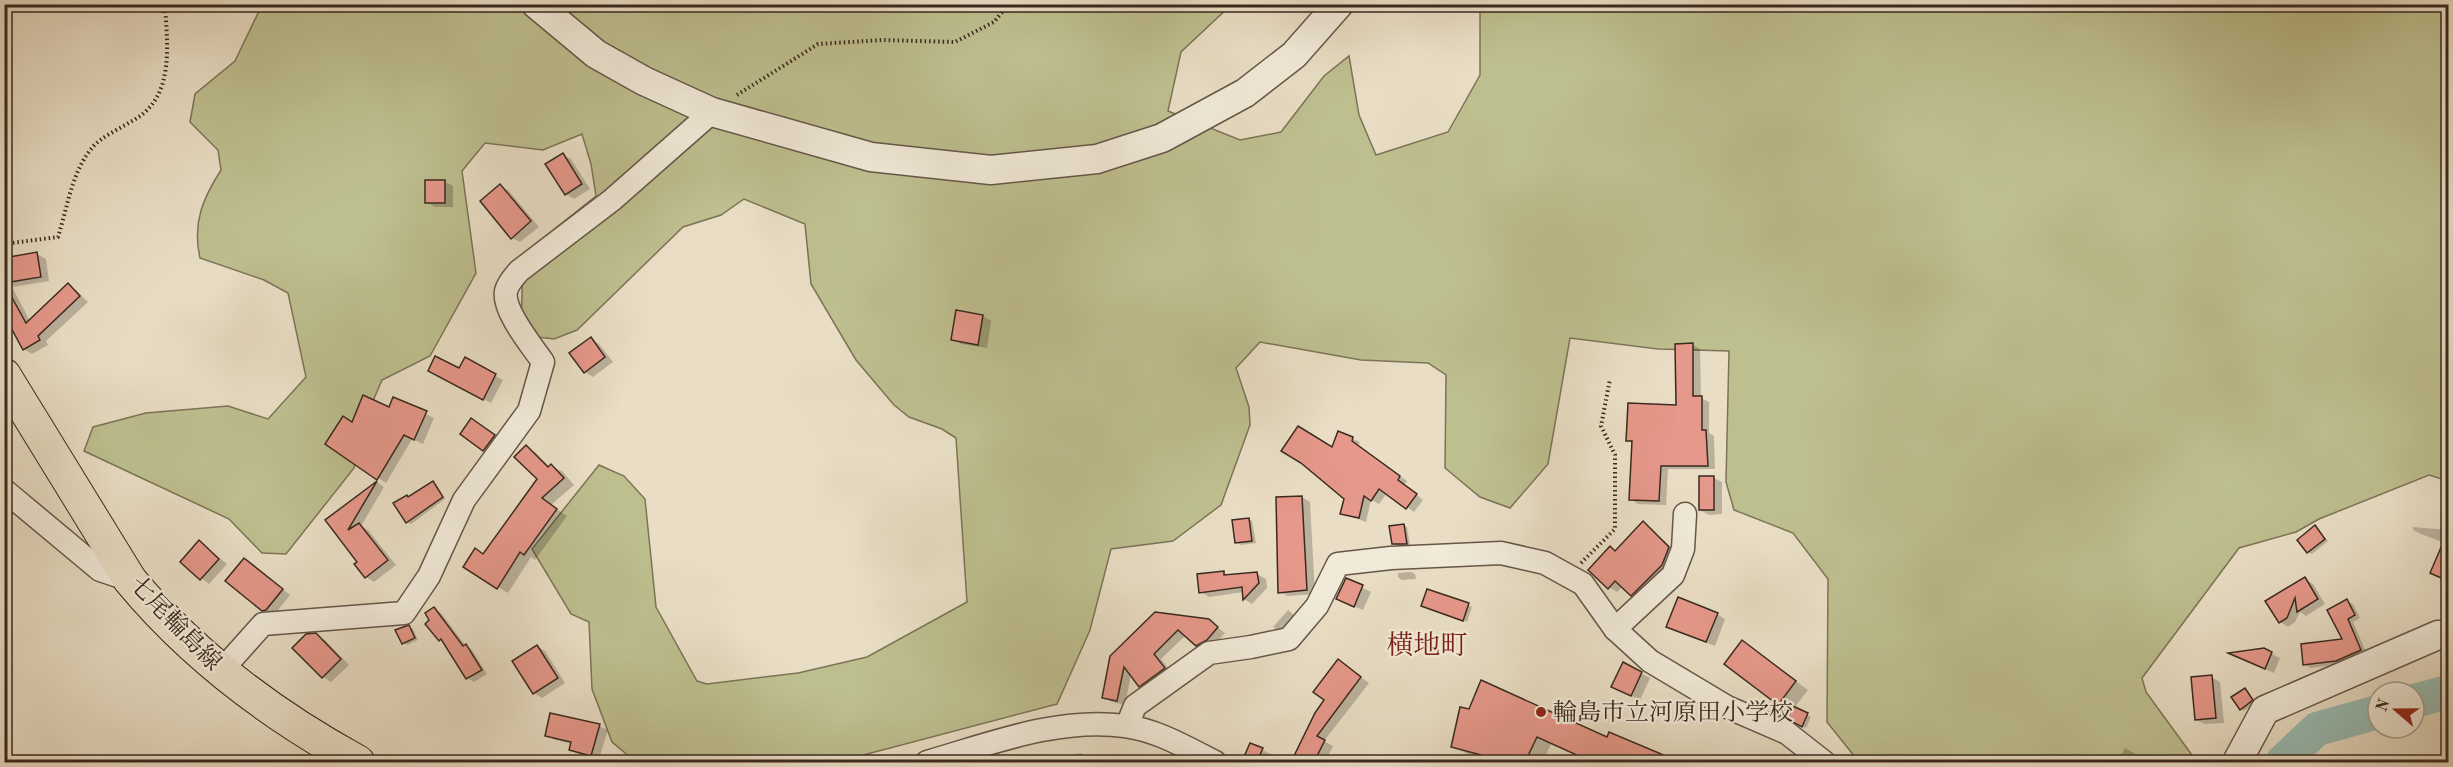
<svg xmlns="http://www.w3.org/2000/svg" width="2453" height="767" font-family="'Old Standard TT','Noto Serif JP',serif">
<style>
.green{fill:#bebf8f;stroke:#7c7457;stroke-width:1.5}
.shadow{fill:#0003}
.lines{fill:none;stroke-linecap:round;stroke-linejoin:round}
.river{stroke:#97bcb2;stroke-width:34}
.building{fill:#e6988a;stroke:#3a291f;stroke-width:1.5}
.minor-casing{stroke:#665648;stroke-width:25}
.tertiary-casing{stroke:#665648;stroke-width:31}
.primary-casing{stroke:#3a291f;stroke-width:35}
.path{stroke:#3a291f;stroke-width:4;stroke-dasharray:1.5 3;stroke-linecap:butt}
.minor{stroke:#f1ead9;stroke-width:22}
.tertiary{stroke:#f1ead9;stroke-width:28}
.primary{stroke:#e9dec5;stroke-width:33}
.poi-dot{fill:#8f2418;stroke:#f1ead9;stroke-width:2}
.labels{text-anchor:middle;stroke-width:4.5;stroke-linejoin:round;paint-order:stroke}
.street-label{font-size:24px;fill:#3a291f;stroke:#f1ead9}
.poi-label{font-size:24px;fill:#3a291f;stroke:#f1ead9;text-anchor:start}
.quarter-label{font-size:27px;fill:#7a1f14;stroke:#f1ead9}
</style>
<rect width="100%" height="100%" fill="#e9dec5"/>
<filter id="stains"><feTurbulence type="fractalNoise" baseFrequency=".00333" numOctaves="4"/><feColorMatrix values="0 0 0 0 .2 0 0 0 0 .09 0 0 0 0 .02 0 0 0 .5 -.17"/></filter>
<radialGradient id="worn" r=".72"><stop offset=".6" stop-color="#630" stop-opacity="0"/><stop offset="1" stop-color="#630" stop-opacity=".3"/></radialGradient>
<path class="green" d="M260 5H1231L1181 52 1168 111 1240 140 1281 132 1324 76 1349 56 1359 115 1376 155 1448 132 1480 75V5H2448V481L2429 475 2319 519 2296 532 2239 548 2142 678 2146 692 2197 762H1859L1827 722 1828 579 1793 533 1734 510 1726 482 1729 351 1658 349 1570 338 1548 464 1510 508 1480 497 1445 468 1446 375 1428 363 1361 360 1260 342 1236 368 1249 407 1250 425 1221 505 1173 541 1111 549 1090 630 1057 704 837 762H636L612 742 592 689 589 622 571 614 532 549 599 465 624 476 645 499 656 607 697 681 707 684 798 673 867 657 967 602 956 438 942 429 909 417 894 405 856 360 811 284 805 224 744 199 721 215 683 227 577 330 554 339 521 335 523 254 596 196 591 164 582 134 543 150 485 143 462 171 476 273 430 356 382 380 360 431 354 468 286 554 262 553 229 519 84 451 93 427 146 413 228 406 268 419 306 377 288 293 264 280 200 258C192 223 203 198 221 170L218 150 190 122 195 94 235 61 260 9Z"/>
<g class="shadow">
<polygon points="563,155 571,159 590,189 574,199 566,194"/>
<polygon points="445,182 453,186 453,207 435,207 426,202"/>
<polygon points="500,186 509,191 539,227 520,242 512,238"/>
<polygon points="37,254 46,259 49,281 12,287 30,321 68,285 76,290 88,302 46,341 48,345 32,354 24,349 12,327 4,318 4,259"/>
<polygon points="957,312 983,316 991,321 987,348 961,344 953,339"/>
<polygon points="591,339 599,344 613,362 593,377 585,372"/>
<polygon points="1693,345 1700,349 1701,398 1709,402 1709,433 1714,436 1715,469 1668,469 1666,505 1638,504 1630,499 1633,444 1627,440 1677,407"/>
<polygon points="465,359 503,380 491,403 430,370 460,370"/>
<polygon points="394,399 434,418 423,444 412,439 386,483 327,444 353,424 390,409"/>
<polygon points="480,425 502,441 492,455 484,450"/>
<polygon points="1339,433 1360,442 1358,446 1407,481 1404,485 1423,500 1414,512 1387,493 1379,504 1371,500 1366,522 1342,513 1346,498 1333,449"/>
<polygon points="526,447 536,453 550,467 562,471 574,485 551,505 567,516 535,560 531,557 508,593 465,567 484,555 539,479"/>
<polygon points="1714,478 1722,482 1722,514 1709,515 1700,510"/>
<polygon points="377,482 384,487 361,526 368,530 396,565 374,582 366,577 359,562 327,520"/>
<polygon points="433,483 445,499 411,524 407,522 410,498"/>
<polygon points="1302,497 1310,502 1315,594 1288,596 1280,592"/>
<polygon points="1249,519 1252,521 1256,543 1241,545 1237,543"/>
<polygon points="1643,523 1677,552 1640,599 1623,586 1617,592 1609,587 1611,548 1617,552"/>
<polygon points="1404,525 1407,527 1410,545 1397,546 1394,543"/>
<polygon points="2315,527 2328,541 2312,554 2308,552"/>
<polygon points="2413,527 2448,530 2448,581 2440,577 2445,543 2421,534 2413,530"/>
<polygon points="199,542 227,564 209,584 182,562"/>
<polygon points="252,565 290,595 275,614 263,609"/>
<polygon points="1411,572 1415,574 1416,579 1402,580 1398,577 1398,573"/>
<polygon points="1223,573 1230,576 1257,574 1266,579 1267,588 1252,604 1244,599 1244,592 1209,597 1201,592"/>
<polygon points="2305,579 2313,584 2325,604 2306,616 2300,612 2295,622 2288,627 2280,622"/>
<polygon points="1347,580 1371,592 1363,610 1346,603"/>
<polygon points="2347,601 2353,604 2360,618 2353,622 2366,652 2343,664 2310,668 2304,664 2345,640"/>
<polygon points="1468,605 1472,607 1467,622 1427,607"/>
<polygon points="434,609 441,613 466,646 472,650 487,674 474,682 467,678 445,643 440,640"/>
<polygon points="1288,610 1296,617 1286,628 1278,630 1273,627"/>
<polygon points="1155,614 1209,621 1225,633 1215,644 1205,650 1186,635 1161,659 1172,673 1148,690 1140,686 1131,675 1125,705 1112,702 1104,697"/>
<polygon points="1717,614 1725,619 1715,646 1676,631"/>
<polygon points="409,627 413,629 418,640 407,645 404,643"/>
<polygon points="315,635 325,640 349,665 331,682 323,677 294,648"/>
<polygon points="1742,642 1808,690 1794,708 1811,717 1806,728 1780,714 1783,707 1726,663"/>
<polygon points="537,646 545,651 565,683 542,698 534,693"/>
<polygon points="2264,650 2280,658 2274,673 2238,657"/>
<polygon points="1338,661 1369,683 1324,741 1333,746 1325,762 1293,762 1316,714 1326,700"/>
<polygon points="1623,664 1650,678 1640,700 1621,691"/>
<polygon points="2211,677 2220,682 2224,723 2205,724 2196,720"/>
<polygon points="2245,690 2256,702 2244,711 2241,709"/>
<polygon points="1461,709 1608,739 1610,734 1677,762 1592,762 1551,744 1543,762 1479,762 1481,758 1467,754 1453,746"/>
<polygon points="599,726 608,730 599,759 579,754 571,749 572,744 555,740 547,735"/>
<polygon points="2125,748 2134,753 2148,762 2121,762 2118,761"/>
<polygon points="1262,750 1282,759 1289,762 1253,762 1245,758"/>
<polygon points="1081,753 1089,758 1090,762 1054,762 1054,758"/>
</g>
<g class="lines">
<g class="river">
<polyline points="2414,701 2448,692"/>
<polyline points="2282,762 2317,729 2378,712"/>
</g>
</g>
<g class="building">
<polygon points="563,153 582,184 565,195 545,164"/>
<rect x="425" y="180" width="20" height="23"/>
<polygon points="500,184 531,221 511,239 480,201"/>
<polygon points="37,252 41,277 4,283 4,258"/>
<polygon points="4,283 26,323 68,283 80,296 38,336 40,340 23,350 9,324 4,327"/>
<polygon points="956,310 983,315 978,345 951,340"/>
<polygon points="591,337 605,357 584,373 569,353"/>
<polygon points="1693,343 1693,396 1702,396 1702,430 1706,430 1708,466 1661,466 1659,501 1629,500 1632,441 1626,441 1628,403 1676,405 1675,344"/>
<polygon points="435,356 459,368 465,357 496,374 483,400 428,371"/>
<polygon points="363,395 389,407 393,397 427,411 414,440 404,435 377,480 325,444 343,416 352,422"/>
<polygon points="471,418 495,435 483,451 460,434"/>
<polygon points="1298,426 1332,447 1338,431 1353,437 1352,441 1400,476 1398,480 1417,494 1406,509 1379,489 1371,501 1364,496 1359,518 1340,514 1344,499 1301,463 1281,451"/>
<polygon points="526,445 548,467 551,464 564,478 542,498 557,509 524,555 520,552 497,589 463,567 475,548 483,554 537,479 514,457"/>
<rect x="1699" y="476" width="15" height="34"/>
<polygon points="377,481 348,530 359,523 388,560 365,578 354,564 357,562 325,520"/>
<polygon points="433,481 443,497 406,523 393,503 407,495 408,497"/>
<polygon points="1302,496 1307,590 1278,593 1276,497"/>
<polygon points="1249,518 1252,541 1235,543 1232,520"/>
<polygon points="1643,521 1669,547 1662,565 1631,596 1615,581 1608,589 1588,570 1610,546 1615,551"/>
<polygon points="1404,524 1407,544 1392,544 1389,526"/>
<polygon points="2315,525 2325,539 2307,553 2297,540"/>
<polygon points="2448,531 2448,581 2430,573"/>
<polygon points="199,540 219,559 200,580 180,562"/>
<polygon points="244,558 283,589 266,610 262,611 225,581"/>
<polygon points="1224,571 1224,575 1257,572 1259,583 1243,600 1242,587 1199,593 1197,574"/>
<polygon points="2305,577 2318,599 2297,612 2295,598 2287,618 2279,623 2265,601"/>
<polygon points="1346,578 1363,585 1354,607 1336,599"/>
<polygon points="1427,589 1469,603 1463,621 1421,606"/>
<polygon points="1678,597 1718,613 1706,642 1666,627"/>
<polygon points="2347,599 2355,615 2348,619 2361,650 2336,661 2303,665 2301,644 2342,639 2327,610"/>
<polygon points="434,607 463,646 466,644 482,670 466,679 441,639 439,641 425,624 429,620 425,613"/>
<polygon points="1155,612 1209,619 1218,627 1207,640 1196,646 1178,630 1154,654 1165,668 1139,687 1124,667 1117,701 1102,698 1110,656"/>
<polygon points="409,625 415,638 402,644 395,630"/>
<polygon points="316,633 341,659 322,678 292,648 306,634"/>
<polygon points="1742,640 1796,681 1778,705 1724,664"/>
<polygon points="537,645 558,678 533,694 512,661"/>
<polygon points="2264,648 2272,652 2265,669 2228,653"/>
<polygon points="1338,659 1361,677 1317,736 1325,740 1314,762 1291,762 1315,713 1324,700 1313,692"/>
<polygon points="1623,662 1642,672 1631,696 1611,687"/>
<polygon points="2212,675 2216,718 2195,720 2191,677"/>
<polygon points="1481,680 1607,737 1609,732 1680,762 1592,762 1537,737 1525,762 1477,762 1481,755 1451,747 1460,707 1469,709"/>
<polygon points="2245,688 2253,700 2240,710 2231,697"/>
<polygon points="1784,702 1808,713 1802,727 1778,714"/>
<polygon points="550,713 600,724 591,756 569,750 571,742 545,736"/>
<polygon points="1250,743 1263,748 1257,762 1243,759"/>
</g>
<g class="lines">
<g class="minor-casing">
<g id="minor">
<polyline points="4,490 100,570 130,580"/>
<polyline points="1615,629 1673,575 1683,549 1685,514"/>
<path d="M221 671 263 624 404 613 429 576 464 500 529 411 543 362C532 346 502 310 506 291 508 283 514 277 519 271L612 200 712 112"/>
<polyline points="1127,726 1135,706 1209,653 1251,647 1289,639 1317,606 1338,564 1391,558 1501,553 1545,563 1583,584 1615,629 1650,661 1727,707 1787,733 1824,762"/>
<path d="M927 762C990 744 1057 717 1125 726 1157 730 1187 748 1215 762"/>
</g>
</g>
<g class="tertiary-casing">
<g id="tertiary">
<polyline points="536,4 596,54 644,81 712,112 871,157 991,170 1097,159 1162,138 1245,93 1294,55 1339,4"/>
<polyline points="2237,762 2265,710 2438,635 2448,635"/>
</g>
</g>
<g class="primary-casing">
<path id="primary" d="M4 375 130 580C193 656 272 715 358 762"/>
</g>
<g class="path">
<polyline points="140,4 165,12"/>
<polyline points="737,95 818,44 882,40 955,42 994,22 1009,4"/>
<path d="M4 244 58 237C67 209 72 171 92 148 100 137 125 126 137 118 175 94 167 43 165 4"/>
<polyline points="1581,563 1615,529 1615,455 1601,426 1610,379"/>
</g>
<use href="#minor" class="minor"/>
<use href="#tertiary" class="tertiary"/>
<use href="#primary" class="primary"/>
</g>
<circle class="poi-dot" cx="1541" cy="712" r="6"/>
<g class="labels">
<g class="street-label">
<text transform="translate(176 623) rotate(46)" y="8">七尾輪島線</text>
</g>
<g class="poi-label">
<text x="1553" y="720">輪島市立河原田小学校</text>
</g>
<g class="quarter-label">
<text x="1427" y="654">横地町</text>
</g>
</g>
<rect width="2453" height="767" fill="none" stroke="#e9dec5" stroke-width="24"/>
<rect x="6" y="6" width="2441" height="755" fill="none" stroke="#3a291f" stroke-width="3"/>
<rect x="12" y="12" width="2429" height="743" fill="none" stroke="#3a291f" stroke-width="1.5"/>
<g transform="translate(2396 710) rotate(290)"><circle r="28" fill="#f1ead9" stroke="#a89d8f" stroke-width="1.5"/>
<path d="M0-4.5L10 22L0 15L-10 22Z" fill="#8f2418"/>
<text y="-9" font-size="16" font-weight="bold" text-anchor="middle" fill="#3a291f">N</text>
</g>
<rect width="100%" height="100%" filter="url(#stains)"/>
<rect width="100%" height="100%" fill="url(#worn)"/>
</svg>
